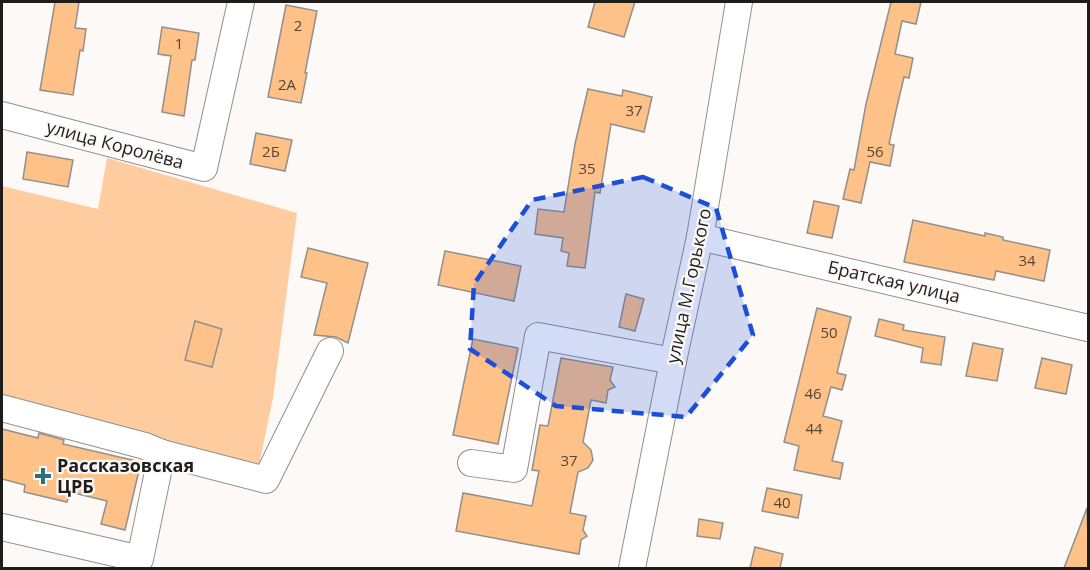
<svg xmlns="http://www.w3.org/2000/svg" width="1090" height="570" font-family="'Open Sans',sans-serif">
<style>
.green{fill:#fecc9f}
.building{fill:#fec188;stroke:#928f8d;stroke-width:1.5}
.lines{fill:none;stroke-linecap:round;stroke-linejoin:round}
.minor-casing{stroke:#928f8d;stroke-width:28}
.minor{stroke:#fff;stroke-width:26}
.marked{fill:#1d4ed8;fill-opacity:0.2;stroke:#1d4ed8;stroke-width:4.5;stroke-dasharray:12 8;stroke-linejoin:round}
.poi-dot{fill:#2b707f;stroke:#fcf9f7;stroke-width:2}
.labels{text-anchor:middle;stroke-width:4.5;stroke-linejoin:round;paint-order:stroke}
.number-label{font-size:15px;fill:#564637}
.street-label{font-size:18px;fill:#1e1d1c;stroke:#fcf9f7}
.poi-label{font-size:18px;font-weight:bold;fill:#1e1d1c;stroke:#fcf9f7;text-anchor:start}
</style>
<rect width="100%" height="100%" fill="#fcf9f7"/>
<polygon class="green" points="107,158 297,213 273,398 259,465 2,399 2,186 98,209"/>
<g class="building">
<polygon points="55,2 79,2 75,28 86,29 83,51 80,50 73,95 40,90"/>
<polygon points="595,2 635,2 624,37 588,27"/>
<polygon points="891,2 921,2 916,24 902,21 895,54 913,58 909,78 904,77 896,111 889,144 894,145 890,166 870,162 861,203 843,199 850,169 854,170 866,104"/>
<polygon points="286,5 317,11 305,73 307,73 301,103 268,97"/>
<polygon points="162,27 199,33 195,60 192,60 184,116 162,112 171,56 158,54"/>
<polygon points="588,89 622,96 623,90 652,97 644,132 611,124 600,193 595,192 585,268 567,266 569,253 561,251 563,238 535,234 538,209 564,212 575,144"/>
<polygon points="256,133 292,140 285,171 250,164"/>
<polygon points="27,152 73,160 68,187 23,179"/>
<polygon points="814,201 839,206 832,238 807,233"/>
<polygon points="913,220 985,236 985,233 1003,237 1003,240 1050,250 1044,281 996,271 994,280 904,262"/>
<polygon points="308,248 368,263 348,343 336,337 314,335 327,283 301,277"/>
<polygon points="445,251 521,266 514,301 438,285"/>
<polygon points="626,294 644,299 635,331 619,327"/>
<polygon points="817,308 851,317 837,373 846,375 842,390 831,387 823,416 842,421 832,461 843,463 840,479 794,470 799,446 784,442"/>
<polygon points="879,319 904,325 903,330 945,337 941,365 921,362 923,348 875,336"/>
<polygon points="195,321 222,329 212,367 185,360"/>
<polygon points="473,339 518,348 498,444 453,435"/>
<polygon points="973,343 1003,349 997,381 966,376"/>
<polygon points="561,358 613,367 610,380 615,387 608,390 606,403 591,400 583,442 591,450 593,460 588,468 578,472 570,513 586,516 583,530 587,536 581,540 579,554 456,531 463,493 532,506 539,471 532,470 540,425 548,426"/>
<polygon points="1042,358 1072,365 1066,394 1035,388"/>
<polygon points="2,429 38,438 39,433 64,440 63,444 141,462 125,530 101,524 107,501 70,492 67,502 24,492 25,485 2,479"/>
<polygon points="767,488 802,495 798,518 762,511"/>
<polygon points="1087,508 1089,568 1064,568"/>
<polygon points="699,519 723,523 720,539 697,536"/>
<polygon points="755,547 783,554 780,568 750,568"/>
</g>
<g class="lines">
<g class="minor-casing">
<g id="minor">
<polyline points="2,115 204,168 241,2"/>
<polyline points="700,237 1088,328"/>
<polyline points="2,408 145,446 162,453 140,559 2,527"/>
<polyline points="162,453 266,480 330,351"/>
<polyline points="471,463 514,469 538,336 673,361"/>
<polyline points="632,568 673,361 700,237 739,2"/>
</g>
</g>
<use href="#minor" class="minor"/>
</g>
<path class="marked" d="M643 177 716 208 753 335 686 417 556 406 470 349 474 284 532 200Z"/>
<path class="poi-dot" d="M40 467h6v6h6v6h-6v6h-6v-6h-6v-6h6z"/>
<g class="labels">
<g class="number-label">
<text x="298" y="31">2</text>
<text x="179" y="49">1</text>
<text x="287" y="90">2А</text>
<text x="634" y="116">37</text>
<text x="271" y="157">2Б</text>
<text x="875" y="157">56</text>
<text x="587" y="174">35</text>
<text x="1027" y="266">34</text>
<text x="829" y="338">50</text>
<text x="813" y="399">46</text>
<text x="814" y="434">44</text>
<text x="569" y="466">37</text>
<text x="782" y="508">40</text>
</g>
<g class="street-label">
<text transform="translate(115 145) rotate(15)" y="6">улица Королёва</text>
<text transform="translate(894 282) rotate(13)" y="6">Братская улица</text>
<text transform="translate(689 286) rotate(-78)" y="6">улица М.Горького</text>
</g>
<g class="poi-label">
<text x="57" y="472">Рассказовская<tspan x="57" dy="21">ЦРБ</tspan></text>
</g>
</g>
<rect width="1090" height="570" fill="none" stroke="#1e1d1c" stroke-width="6"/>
</svg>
